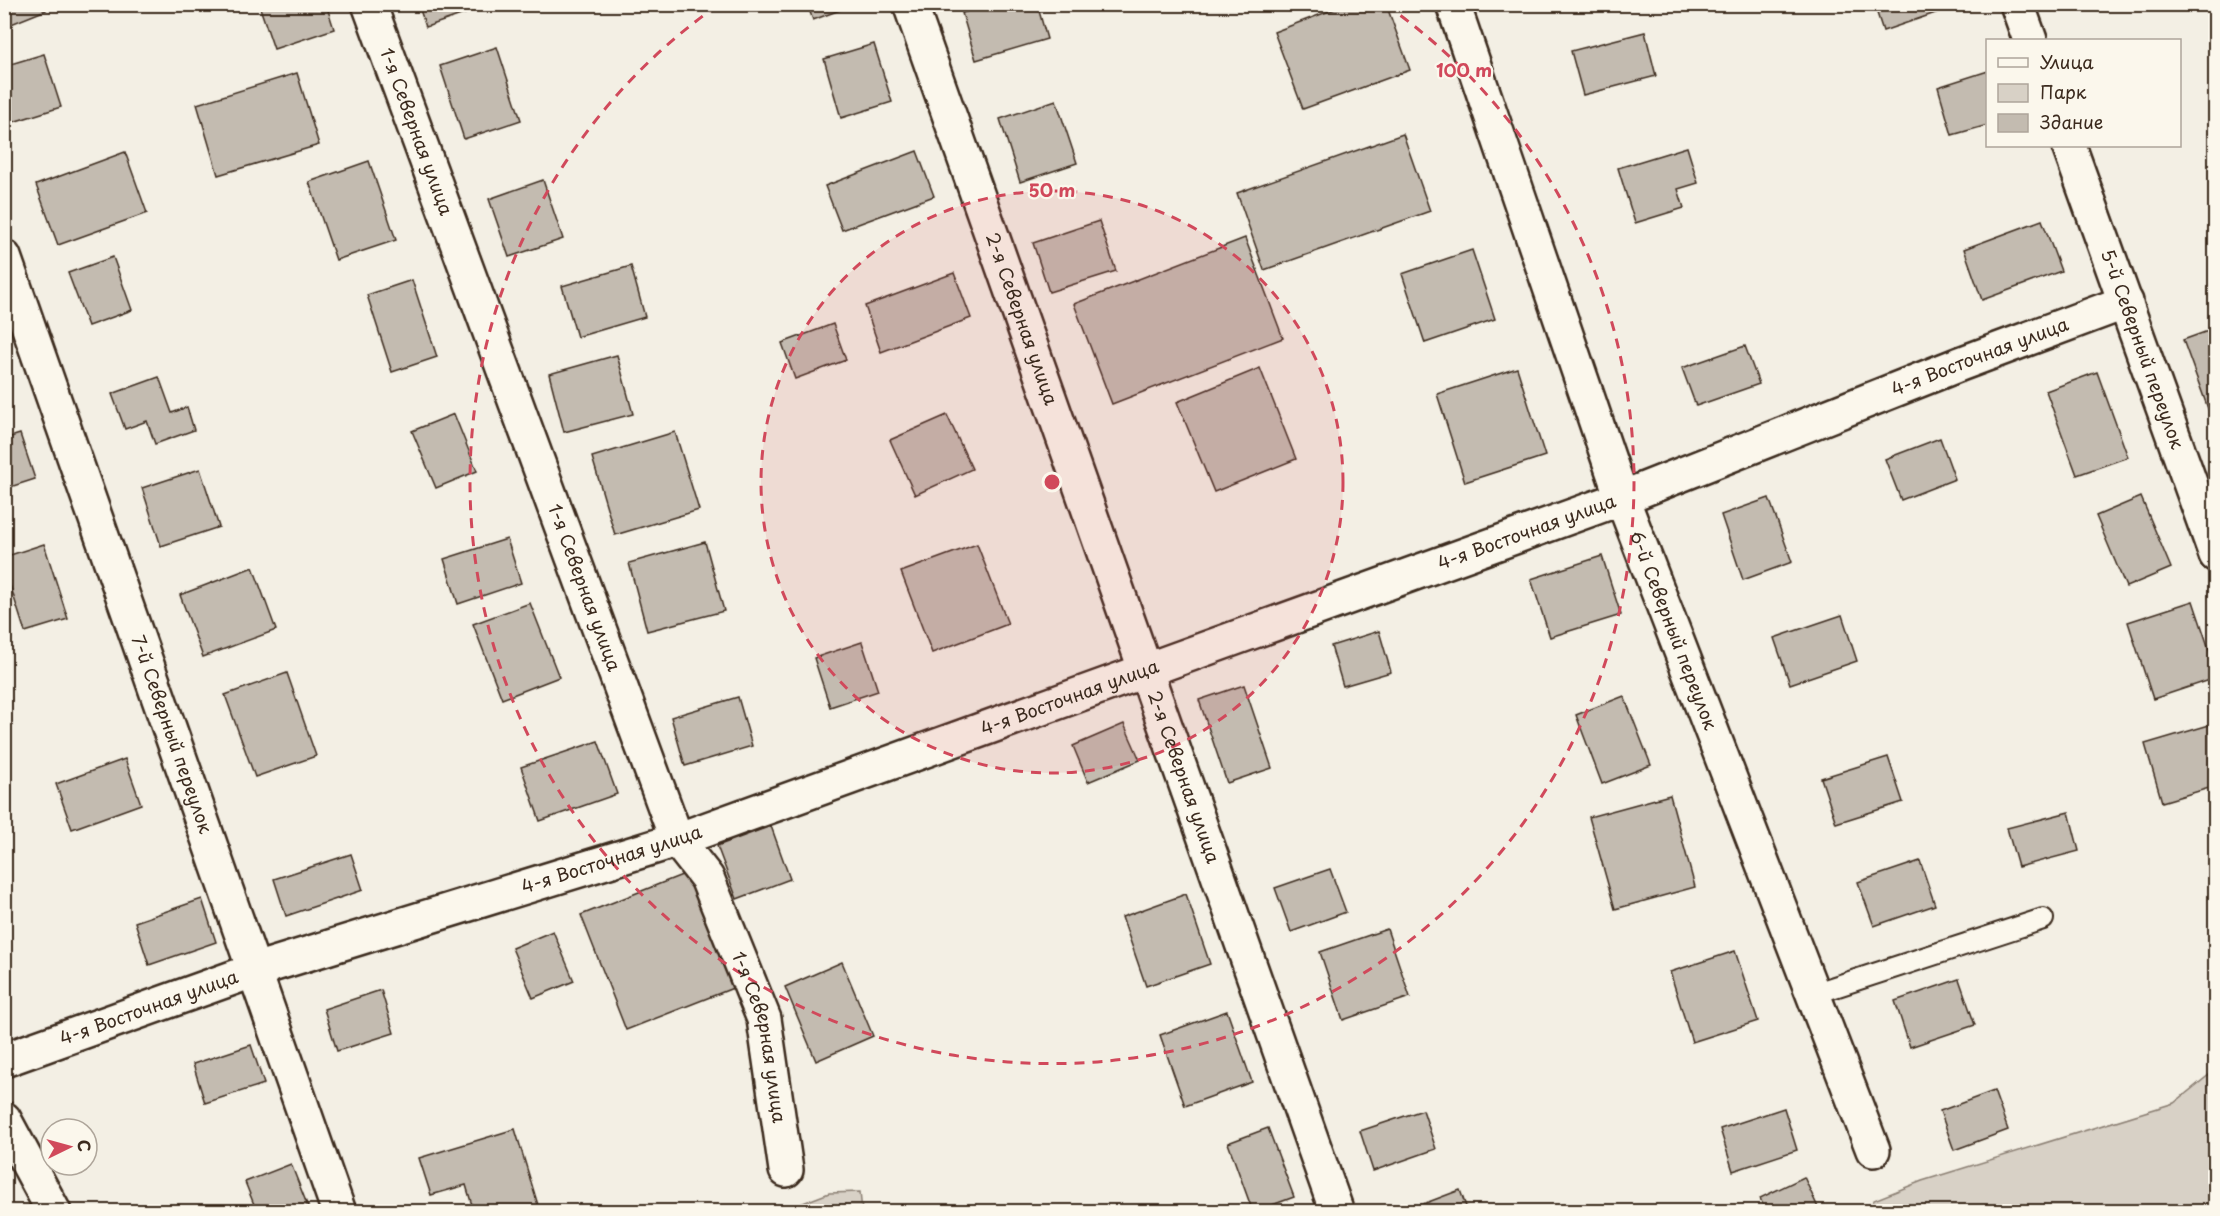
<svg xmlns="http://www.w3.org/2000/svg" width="2220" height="1216" font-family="'Playpen Sans',sans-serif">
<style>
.green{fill:#d8d1c6;stroke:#8a7e72;stroke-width:1.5}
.building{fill:#c3bbb0;stroke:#3b2a1e;stroke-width:1.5}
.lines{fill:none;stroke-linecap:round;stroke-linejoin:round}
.lane-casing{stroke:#3b2a1e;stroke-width:24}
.street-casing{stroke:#3b2a1e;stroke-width:38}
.lane{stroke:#fbf7ec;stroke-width:20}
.street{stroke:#fbf7ec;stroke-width:33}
.ring{fill:none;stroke:#d1495b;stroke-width:3;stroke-dasharray:10 8}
.labels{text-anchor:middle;stroke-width:4.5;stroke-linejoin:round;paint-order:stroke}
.street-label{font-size:18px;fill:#3b2a1e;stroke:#fbf7ec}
.centre{fill:#d1495b;stroke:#fbf7ec;stroke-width:3}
.ring-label{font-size:18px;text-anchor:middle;font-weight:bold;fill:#d1495b;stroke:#fbf7ec;stroke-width:4.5;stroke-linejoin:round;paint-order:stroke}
</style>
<rect width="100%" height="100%" fill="#f3efe4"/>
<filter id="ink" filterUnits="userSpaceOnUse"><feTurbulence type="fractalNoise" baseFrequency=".0167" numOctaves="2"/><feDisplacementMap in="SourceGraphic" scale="12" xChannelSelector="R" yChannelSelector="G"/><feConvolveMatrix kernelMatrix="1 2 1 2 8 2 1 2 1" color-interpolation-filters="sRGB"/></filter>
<g filter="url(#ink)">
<g class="green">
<polygon points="2215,1070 2215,1211 1868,1211 1874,1200 1922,1181 2174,1103"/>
<polygon points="860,1192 862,1211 782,1211 829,1193"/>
</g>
<g class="building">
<polygon points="4,4 44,4 46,10 4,27"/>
<polygon points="326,4 334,29 274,49 259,5"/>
<polygon points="418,4 493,4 426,27"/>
<polygon points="807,4 856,4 813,20"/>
<polygon points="992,4 1037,4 1047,39 976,60 962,13"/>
<polygon points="1348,4 1386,4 1410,70 1303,109 1274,32"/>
<polygon points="1874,4 1952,4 1953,7 1883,31"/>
<polygon points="1645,32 1656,76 1583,95 1571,51"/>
<polygon points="874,44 892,102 841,118 824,59"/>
<polygon points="497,47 521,120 464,139 440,66"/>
<polygon points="44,54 61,107 13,122 4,96 4,66"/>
<polygon points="1988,71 1988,125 1952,135 1938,87"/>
<polygon points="297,73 319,145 218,175 197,104"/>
<polygon points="1056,100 1077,163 1020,182 1000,119"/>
<polygon points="1403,134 1430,211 1264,270 1237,193"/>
<polygon points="1687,147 1698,183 1678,189 1684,208 1635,223 1618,168"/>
<polygon points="917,151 934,196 842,230 825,186"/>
<polygon points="125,152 147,213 58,245 36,185"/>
<polygon points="369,161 396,240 336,260 309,182"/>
<polygon points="543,180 563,239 509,257 489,199"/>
<polygon points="2042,220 2061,271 1982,300 1964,249"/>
<polygon points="1099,221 1116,271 1049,292 1033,243"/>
<polygon points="1245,238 1283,338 1112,404 1074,304"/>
<polygon points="1472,250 1495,319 1425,343 1402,274"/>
<polygon points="113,257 132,310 88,326 68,273"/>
<polygon points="631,266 645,317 577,337 562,286"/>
<polygon points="954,273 971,318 881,352 865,306"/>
<polygon points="412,280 437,357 392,372 367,295"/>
<polygon points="833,324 846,360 795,379 782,343"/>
<polygon points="2216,328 2216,412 2210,414 2183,340"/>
<polygon points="1745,346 1759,384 1696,406 1682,368"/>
<polygon points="617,355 633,414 564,432 549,374"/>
<polygon points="1260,368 1296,459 1214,492 1177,402"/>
<polygon points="1517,368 1545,456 1465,482 1437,394"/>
<polygon points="2097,372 2128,457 2077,475 2046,391"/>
<polygon points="159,377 172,413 187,407 194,430 155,444 147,421 125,429 112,394"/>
<polygon points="454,414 477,471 436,488 412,431"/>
<polygon points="947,415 972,469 915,495 890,440"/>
<polygon points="675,432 699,510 615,535 592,457"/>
<polygon points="20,434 35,479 4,489 4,439"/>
<polygon points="1940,438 1955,479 1901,500 1885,459"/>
<polygon points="200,469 219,527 161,546 142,488"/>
<polygon points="2141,497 2171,568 2126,587 2096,516"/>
<polygon points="1769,498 1792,562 1743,580 1721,515"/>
<polygon points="507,539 521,583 458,604 444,559"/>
<polygon points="705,542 724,611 647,631 629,563"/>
<polygon points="44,544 68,619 25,632 4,566 4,557"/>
<polygon points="977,544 1008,624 932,653 901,572"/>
<polygon points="1602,556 1621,615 1550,637 1531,579"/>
<polygon points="253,567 276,630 203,657 180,595"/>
<polygon points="2193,601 2216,670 2216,678 2153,699 2128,622"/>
<polygon points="530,603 559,677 502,699 473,624"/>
<polygon points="1842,615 1857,661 1790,684 1774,638"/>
<polygon points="1379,631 1391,672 1343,686 1331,646"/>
<polygon points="862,642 878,691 830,707 814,658"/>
<polygon points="287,673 316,756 255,777 225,695"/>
<polygon points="1244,685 1272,768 1227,783 1199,700"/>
<polygon points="1624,696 1651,765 1602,784 1576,715"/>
<polygon points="738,697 752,746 685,766 671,717"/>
<polygon points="2216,723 2216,786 2162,802 2145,744"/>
<polygon points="1124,724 1140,760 1088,782 1073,746"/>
<polygon points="598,741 617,794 540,821 521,767"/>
<polygon points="1888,757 1903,802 1836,823 1821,778"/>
<polygon points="125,759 141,804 72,829 56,784"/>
<polygon points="1670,795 1695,887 1615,909 1589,817"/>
<polygon points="2069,812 2079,851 2018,867 2007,828"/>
<polygon points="771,826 790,879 737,899 717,846"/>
<polygon points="351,854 363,890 286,916 274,879"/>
<polygon points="1920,861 1935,905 1874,926 1858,882"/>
<polygon points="1330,869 1346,912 1291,932 1275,888"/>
<polygon points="687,873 733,988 626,1030 581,915"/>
<polygon points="1186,894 1210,964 1146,986 1122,917"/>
<polygon points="202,899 216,942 149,965 135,922"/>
<polygon points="1387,929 1410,997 1343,1020 1320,952"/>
<polygon points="553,931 574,981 533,998 512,948"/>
<polygon points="1735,951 1758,1021 1692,1042 1670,972"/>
<polygon points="842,962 873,1036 816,1061 785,987"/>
<polygon points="1959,979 1975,1025 1910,1047 1895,1001"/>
<polygon points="381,990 394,1033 337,1051 324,1009"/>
<polygon points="1227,1011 1252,1082 1185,1106 1160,1035"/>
<polygon points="251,1045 264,1084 205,1103 193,1064"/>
<polygon points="1994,1091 2008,1130 1954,1150 1940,1111"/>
<polygon points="1784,1108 1797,1150 1733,1171 1720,1129"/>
<polygon points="1423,1110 1436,1149 1373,1171 1360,1131"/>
<polygon points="1268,1128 1294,1197 1253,1212 1228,1143"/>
<polygon points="515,1129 538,1205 516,1212 474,1212 466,1185 431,1195 419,1158"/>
<polygon points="291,1164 310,1212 257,1212 245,1182"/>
<polygon points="1804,1177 1820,1212 1766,1212 1760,1198"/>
<polygon points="1460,1190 1468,1212 1402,1212"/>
</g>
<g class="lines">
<g class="lane-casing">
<polyline id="lane" points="1813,994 2043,919"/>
</g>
<g class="street-casing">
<g id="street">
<path id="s1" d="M369 4 677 840 707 878 764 1019 786 1170"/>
<path id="s2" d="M910 4 1337 1212"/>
<path id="s3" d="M1453 4 1622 498 1873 1150"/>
<polyline points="2017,4 2030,40"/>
<path id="s4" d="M2069 146 2216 555"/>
<path id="s5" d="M4 257 339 1212"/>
<path id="s6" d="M4 1060 255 970 677 840 1622 498 1960 364 2126 302"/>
<polyline points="4,1119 54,1212"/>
</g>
</g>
<use href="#lane" class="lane"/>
<use href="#street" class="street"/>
</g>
</g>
<circle cx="1052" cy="482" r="291" fill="#d1495b" fill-opacity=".12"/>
<g class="ring">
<circle cx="1052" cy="482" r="291"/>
<path d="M1386 5A582 582 0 1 1 718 5"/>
</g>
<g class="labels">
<g class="street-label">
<text dy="6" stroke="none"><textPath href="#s1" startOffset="136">1-я Северная улица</textPath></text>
<text dy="6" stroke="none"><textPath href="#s2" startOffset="334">2-я Северная улица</textPath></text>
<text dy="6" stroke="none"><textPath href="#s4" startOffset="216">5-й Северный переулок</textPath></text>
<text dy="6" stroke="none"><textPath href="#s6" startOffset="2098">4-я Восточная улица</textPath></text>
<text dy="6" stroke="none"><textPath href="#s6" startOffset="1612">4-я Восточная улица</textPath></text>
<text dy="6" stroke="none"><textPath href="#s1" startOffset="622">1-я Северная улица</textPath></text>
<text dy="6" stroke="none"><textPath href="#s3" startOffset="664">6-й Северный переулок</textPath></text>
<text dy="6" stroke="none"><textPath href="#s6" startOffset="1126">4-я Восточная улица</textPath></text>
<text dy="6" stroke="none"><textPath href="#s5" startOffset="506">7-й Северный переулок</textPath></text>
<text dy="6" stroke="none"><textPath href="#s2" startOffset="820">2-я Северная улица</textPath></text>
<text dy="6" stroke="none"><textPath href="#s6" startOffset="640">4-я Восточная улица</textPath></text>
<text dy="6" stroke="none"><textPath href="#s6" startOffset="154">4-я Восточная улица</textPath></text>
<text dy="6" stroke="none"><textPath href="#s1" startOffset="1108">1-я Северная улица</textPath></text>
</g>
</g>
<circle cx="1052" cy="482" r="9" class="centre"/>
<g class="ring-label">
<text x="1464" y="77">100 m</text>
<text x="1052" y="197">50 m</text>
</g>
<rect width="2220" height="1216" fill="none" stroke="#fbf7ec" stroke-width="24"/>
<rect x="12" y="12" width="2196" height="1192" fill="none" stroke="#3b2a1e" stroke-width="2" filter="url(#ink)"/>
<rect x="1986" y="39" width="195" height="108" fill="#fbf7ec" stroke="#aea59a" stroke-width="1.5"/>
<rect x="1998" y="58" width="30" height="9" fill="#fbf7ec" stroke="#aea59a" stroke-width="1.5"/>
<text x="2040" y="69" font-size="18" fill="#3b2a1e">Улица</text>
<rect x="1998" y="84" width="30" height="18" fill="#d8d1c6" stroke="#aea59a" stroke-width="1.5"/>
<text x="2040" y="99" font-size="18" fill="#3b2a1e">Парк</text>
<rect x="1998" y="114" width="30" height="18" fill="#c3bbb0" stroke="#aea59a" stroke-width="1.5"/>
<text x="2040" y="129" font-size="18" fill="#3b2a1e">Здание</text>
<g transform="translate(69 1147) rotate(85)"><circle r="28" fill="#fbf7ec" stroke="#aea59a" stroke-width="1.5"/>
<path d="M0-4.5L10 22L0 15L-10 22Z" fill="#d1495b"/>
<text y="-9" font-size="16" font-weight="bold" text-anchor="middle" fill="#3b2a1e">С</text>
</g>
</svg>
